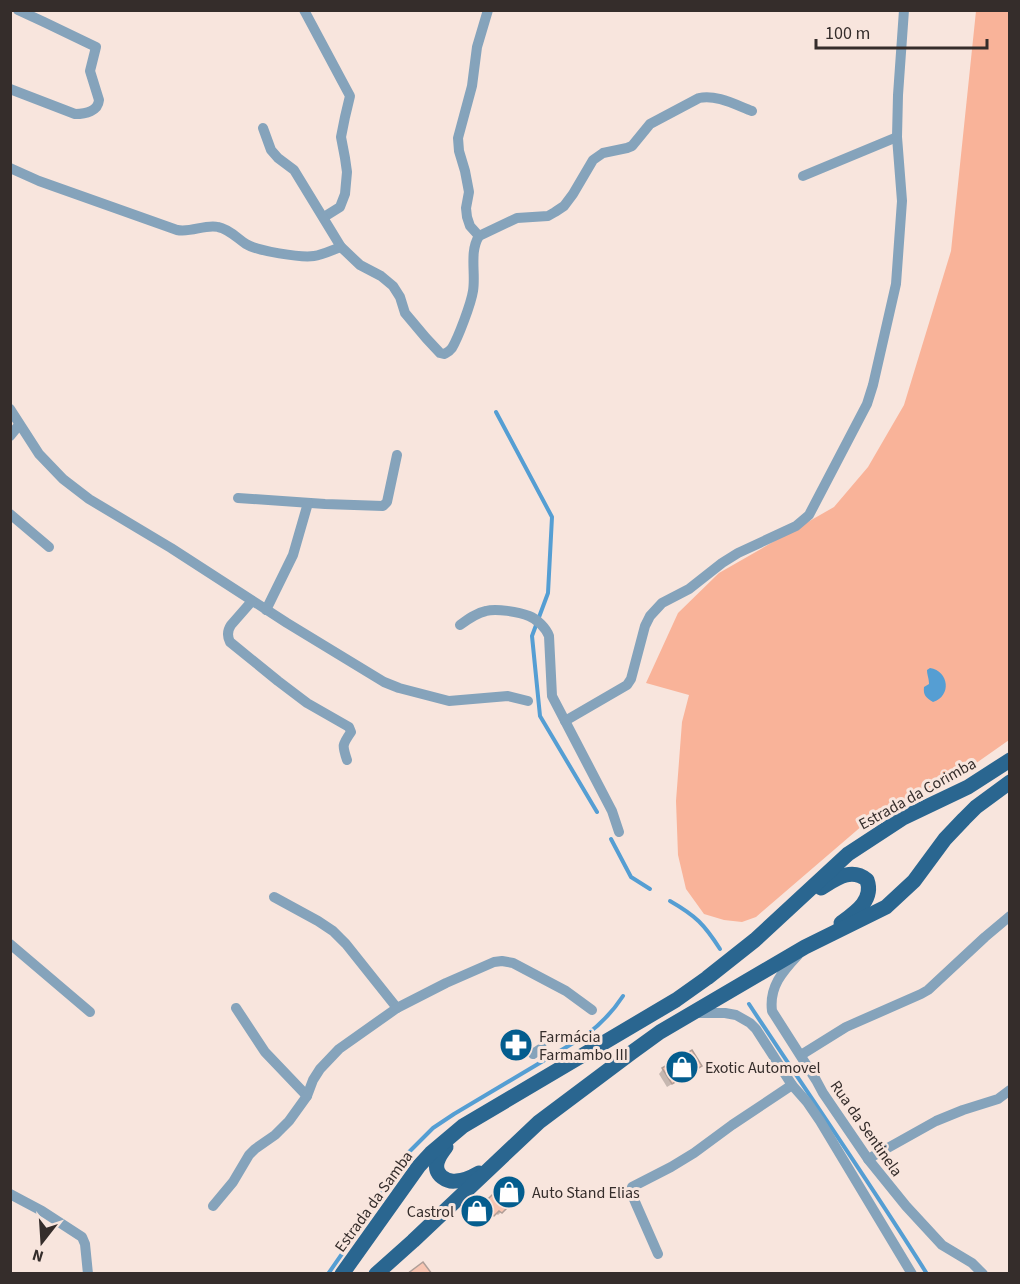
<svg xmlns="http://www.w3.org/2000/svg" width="1020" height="1284" font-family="'Source Sans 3',sans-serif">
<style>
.green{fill:#f9b399}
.water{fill:#559ed3}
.shadow{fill:#0003}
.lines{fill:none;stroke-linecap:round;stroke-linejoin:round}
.stream{stroke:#559ed3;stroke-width:4}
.building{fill:#f8c5b2;stroke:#b09e97;stroke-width:1.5}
.minor{stroke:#85a3bb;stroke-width:10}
.primary{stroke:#2a6690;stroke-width:15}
.labels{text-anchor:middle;stroke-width:6;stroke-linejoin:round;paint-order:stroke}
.street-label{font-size:16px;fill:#352d2b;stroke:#f8e5dd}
.poi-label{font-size:16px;fill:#352d2b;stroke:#f8e5dd;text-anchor:start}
</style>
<rect width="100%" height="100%" fill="#f8e5dd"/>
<polygon class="green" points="976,11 1009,11 1009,740 955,778 895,806 863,825 756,917 742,922 724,920 704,914 686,889 678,855 676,801 682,722 689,695 646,683 678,613 719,573 834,507 868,467 904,405 951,251"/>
<path class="water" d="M930 668C949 671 952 696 933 702 926 698 923 695 924 687L929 684C929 678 927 675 927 670Z"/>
<g class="shadow">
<polygon points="700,1066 695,1070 667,1087 659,1074 663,1069"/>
<polygon points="508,1182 519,1195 498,1215 495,1213 491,1217 481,1208 493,1196 501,1204 503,1203 495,1194"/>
</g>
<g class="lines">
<g class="stream">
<polyline points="496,412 552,517 548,593 532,636 540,716 597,812"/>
<polyline points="611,839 631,877 650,889"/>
<path d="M670 901C696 916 704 924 720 949"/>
<path d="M749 1004C808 1094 870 1183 927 1274"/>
<path d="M328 1274 360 1228 404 1157 433 1128 454 1114 585 1036C601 1024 612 1013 623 996"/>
</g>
</g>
<g class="building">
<polygon points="692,1050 702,1066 672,1084 662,1068"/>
<polygon points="508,1180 521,1195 510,1204 497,1190"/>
<polygon points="493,1194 507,1208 502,1213 499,1211 494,1216 483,1204"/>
<polygon points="423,1262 432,1274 407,1274"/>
</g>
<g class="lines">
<g class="minor">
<polyline points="304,10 350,96 345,117 341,137 345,158 347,172 345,194 340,207 324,217"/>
<path d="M10 89 75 114C86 114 98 111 99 100L90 71 96 47 44 22 18 10"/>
<path d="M263 128 271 150 278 158 294 170 341 247 360 265 381 276 393 286 400 297 405 313 426 338 440 353 444 354C448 352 449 352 452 348 458 338 471 304 473 291 476 274 469 252 479 236L517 218 548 216 555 212 564 206 573 194 593 160 603 153 627 148 632 146 650 124 699 98C716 94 736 105 752 111"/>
<path d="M10 168 39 181 177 230C191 233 205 224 218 227 229 229 237 238 246 244 257 251 301 258 314 256 323 255 332 250 341 247"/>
<polyline points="803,176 897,137"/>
<polyline points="479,236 470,226 467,217 466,208 469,192 465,171 459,151 458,138 472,86 477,47 488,10"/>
<polyline points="10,409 39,454 63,479 89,499 171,548 287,623 384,682 399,688 449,701 508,696 528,701"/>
<polyline points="10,436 19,425"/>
<polyline points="238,498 325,504 383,506 387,502 397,455"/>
<polyline points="10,514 49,547"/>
<path d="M252 601 231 625C227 631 227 636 230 642L278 681 307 703 349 727 351 732C342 745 342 745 347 760"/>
<polyline points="266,610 293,555 308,503"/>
<path d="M460 625C468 619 476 613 486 611 496 608 519 612 529 616 537 619 546 628 549 636L552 696 612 811 619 832"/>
<polyline points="565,721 627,685 631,679 645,626 650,616 662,603 689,589 722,563 738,553 796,526 809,515 867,404 873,385 896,284 902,201 897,137 898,95 904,10"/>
<polyline points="274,897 318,921 333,931 346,944 397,1008"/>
<polyline points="10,944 90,1012"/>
<path d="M798 955C782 972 769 987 772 1011L816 1080 823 1093 868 1159 906 1206 942 1245 972 1263 983 1274"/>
<polyline points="236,1008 265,1052 307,1096"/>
<polyline points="696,1013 725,1013 736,1015 750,1023 756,1029 792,1085 807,1102 820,1121 912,1274"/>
<polyline points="533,1054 542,1048"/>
<polyline points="801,1055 846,1027 921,994 928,990 985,937 1010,916"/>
<polyline points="868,1159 936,1121 963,1110 998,1099 1010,1090"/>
<polyline points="10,1194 42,1211 82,1237 85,1244 88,1274"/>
<polyline points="213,1206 233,1182 249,1155 255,1149 275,1135 289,1121 307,1096 313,1080 320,1069 339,1049 397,1008 446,983 494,962 502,961 513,963 566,991 592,1010"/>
<polyline points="658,1254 636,1204 631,1192 632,1187 671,1167 694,1153 732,1125 792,1085"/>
</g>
<g class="primary">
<path d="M821 888C836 879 851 867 867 880 874 900 856 912 841 923"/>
<path d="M446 1147C439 1156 431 1168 442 1177 446 1180 451 1182 456 1181 464 1181 472 1177 479 1173"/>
<polyline points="342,1274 419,1166 431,1153 463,1126 676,1000 707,978 755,940 848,854 903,818 968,787 1010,760"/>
<polyline points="376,1274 413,1241 539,1122 631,1053 660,1032 805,947 886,907 914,881 945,839 964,819 976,807 1010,782"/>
</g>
</g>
<defs>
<g id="pharmacy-disc" transform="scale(1.725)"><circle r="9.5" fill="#045d8e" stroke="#f8e5dd"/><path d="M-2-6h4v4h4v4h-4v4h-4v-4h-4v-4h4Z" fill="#fff"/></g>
<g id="shop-disc" transform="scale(1.725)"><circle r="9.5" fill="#045d8e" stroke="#f8e5dd"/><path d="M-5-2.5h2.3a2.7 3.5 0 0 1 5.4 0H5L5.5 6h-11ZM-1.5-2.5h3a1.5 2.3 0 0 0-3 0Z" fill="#fff"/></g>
</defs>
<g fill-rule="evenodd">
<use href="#pharmacy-disc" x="516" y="1045"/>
<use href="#shop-disc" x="682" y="1067"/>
<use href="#shop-disc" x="509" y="1192"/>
<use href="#shop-disc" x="477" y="1211"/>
</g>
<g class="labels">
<g class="street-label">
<text transform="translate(917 793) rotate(-29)" y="6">Estrada da Corimba</text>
<text transform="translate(867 1128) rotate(55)" y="6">Rua da Sentinela</text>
<text transform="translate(373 1201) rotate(-54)" y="6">Estrada da Samba</text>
</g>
<g class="poi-label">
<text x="539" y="1042">Farmácia<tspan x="539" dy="18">Farmambo III</tspan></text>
<text x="705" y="1073">Exotic Automovel</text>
<text x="532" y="1198">Auto Stand Elias</text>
<text x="454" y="1217" text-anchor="end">Castrol</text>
</g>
</g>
<rect width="1020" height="1284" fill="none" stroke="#352d2b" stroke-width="24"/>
<g transform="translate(42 1242) rotate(197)" stroke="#f8e5dd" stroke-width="4.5" paint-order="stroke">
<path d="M0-4.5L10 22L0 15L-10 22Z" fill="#352d2b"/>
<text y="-9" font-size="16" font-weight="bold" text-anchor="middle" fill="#352d2b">N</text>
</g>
<path d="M816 39v9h171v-9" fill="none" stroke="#352d2b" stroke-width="3"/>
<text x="825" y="39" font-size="18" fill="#352d2b" stroke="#f8e5dd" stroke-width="4.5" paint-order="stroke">100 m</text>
</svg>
